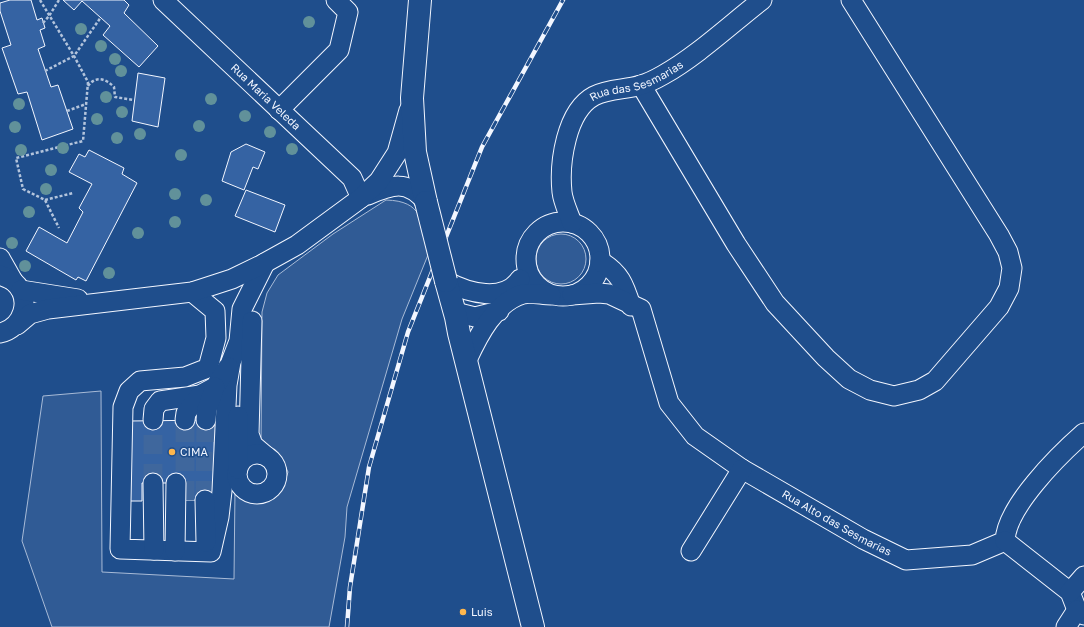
<svg xmlns="http://www.w3.org/2000/svg" width="1084" height="627" font-family="'Golos Text',sans-serif">
<style>
.green{fill:#305b95;stroke:#a8bbd7}
.building{fill:#3563a3;stroke:#f2f6ff}
.lines{fill:none;stroke-linecap:round;stroke-linejoin:round}
.minor-tunnel{stroke:#3f679d;stroke-width:19;stroke-dasharray:19 10;stroke-linecap:butt}
.minor-casing{stroke:#f2f6ff;stroke-width:21}
.major-casing{stroke:#f2f6ff;stroke-width:24}
.path{stroke:#b3c4dc;stroke-width:2.5;stroke-dasharray:3 2;stroke-linecap:butt}
.minor{stroke:#1f4e8c;stroke-width:19}
.major{stroke:#1f4e8c;stroke-width:22}
.rail-casing{stroke:#f2f6ff;stroke-width:4.5}
.rail{stroke:#1f4e8c;stroke-width:3;stroke-dasharray:9;stroke-linecap:butt}
.major-bridge-casing{stroke:#f2f6ff;stroke-width:24;stroke-linecap:butt}
.major-bridge{stroke:#1f4e8c;stroke-width:22}
.tree{fill:#61919a}
.poi-dot{fill:#ffb74d;stroke:#1f4e8c;stroke-width:1.5}
.labels{text-anchor:middle;stroke-width:3;stroke-linejoin:round;paint-order:stroke}
.street-label{font-size:11px;fill:#f2f6ff;stroke:#1f4e8c}
.poi-label{font-size:11px;fill:#f2f6ff;stroke:#1f4e8c;text-anchor:start}
</style>
<rect width="100%" height="100%" fill="#1f4e8c"/>
<g class="green">
<path d="M386 200C423 201 421 221 430 250L402 319 347 507 345 537 329 627H52L22 541 43 396 101 391 102 572 234 579 235 490C248 506 267 508 281 490 284 486 286 478 288 472L280 456 261 444 262 312 267 293 278 275 333 234Z"/>
<circle cx="561" cy="259" r="25"/>
</g>
<g class="building">
<polygon points="10,0 31,0 37,20 42,18 45,28 40,30 45,46 38,49 51,87 58,85 73,129 42,140 27,92 18,94 2,48 11,45 0,11 0,3"/>
<polygon points="63,0 124,0 129,5 124,13 158,46 139,67 103,35 110,26 82,1 74,10"/>
<polygon points="138,73 165,78 158,127 132,121"/>
<polygon points="246,144 265,152 258,169 253,167 244,190 222,181 231,152"/>
<polygon points="89,150 124,168 122,174 137,183 86,281 78,277 76,280 26,251 39,227 67,243 83,212 79,208 92,184 69,172 79,154 85,157"/>
<polygon points="246,190 285,205 275,232 235,216"/>
<polygon points="214,420 215,500 181,500 182,483 142,483 142,501 129,501 129,421"/>
</g>
<g class="lines">
<g class="minor-tunnel">
<polyline points="153,483 153,420"/>
<polyline points="185,500 185,420"/>
<polyline points="205,500 206,420"/>
</g>
<g class="minor-casing">
<g id="minor">
<path id="s1" d="M163 0 352 178 361 198"/>
<polyline points="641,85 736,244 775,303 826,358 849,379 870,390 894,396 919,390 935,381 999,307 1009,288 1012,268 1008,252 999,235 851,0"/>
<polyline points="279,110 339,50 348,12 336,0"/>
<path d="M368 195C392 185 407 179 426 202"/>
<circle cx="563" cy="259" r="37"/>
<path id="s2" d="M572 223C569 214 563 202 562 192 559 163 566 111 594 96 609 88 626 90 641 85 648 83 656 79 663 75 697 56 731 24 762 0"/>
<polyline points="0,258 13,281"/>
<path d="M600 261C620 273 624 284 631 306"/>
<path d="M0 275C4 277 11 279 14 282 33 299 23 328 0 333"/>
<path d="M446 281C468 293 504 303 520 279"/>
<polyline points="21,290 78,299"/>
<polyline points="192,292 215,311 216,338 208,368 185,377 140,381 129,391 123,407 120,549 211,552 219,517 222,491 227,385 231,362 239,341 242,309 265,263"/>
<path id="s3" d="M572 295 599 293 609 294 641 309 669 403 695 436 742 469 863 539 906 560 972 555 1005 541C1006 507 1059 455 1084 433"/>
<polyline points="455,312 475,317 499,311"/>
<polyline points="252,321 249,434 253,445 266,456"/>
<polyline points="17,325 30,314 48,309 192,292 232,279 261,265 297,245 361,198 379,181 397,153 409,110"/>
<path d="M467 360C478 336 495 302 523 294 531 292 542 295 551 295"/>
<polyline points="153,420 154,409 160,401 200,395 215,387 228,367"/>
<polyline points="185,420 186,413 200,395"/>
<polyline points="206,420 207,409 215,387"/>
<circle cx="257" cy="474" r="20"/>
<polyline points="238,469 238,416"/>
<polyline points="153,483 154,550"/>
<polyline points="205,500 206,542"/>
<polyline points="1005,541 1070,592 1077,610 1084,615"/>
<polyline points="175,551 176,483"/>
<polyline points="691,551 742,469"/>
<polyline points="1070,592 1084,576"/>
<polyline points="1066,627 1077,610"/>
</g>
</g>
<g class="major-casing">
<g id="major">
<polyline points="420,0 412,98 415,152 426,202"/>
<polyline points="446,281 456,317 459,333 533,627"/>
</g>
</g>
<g class="path">
<polyline points="40,0 74,56 88,82 83,141 16,158 23,189 45,200 59,228"/>
<polyline points="43,23 49,16 59,0"/>
<polyline points="45,71 74,56 101,17"/>
<path d="M88 86C96 75 106 79 114 87L115 97 134 100"/>
<polyline points="67,111 86,104"/>
<polyline points="45,200 73,193"/>
</g>
<use href="#minor" class="minor"/>
<use href="#major" class="major"/>
<g class="rail-casing">
<polyline id="rail" points="347,627 350,587 369,467 408,332 482,147 563,0"/>
</g>
<use href="#rail" class="rail"/>
<g class="major-bridge-casing">
<polyline id="major-bridge" points="426,202 446,281"/>
</g>
<use href="#major-bridge" class="major-bridge"/>
</g>
<g class="tree">
<circle cx="309" cy="22" r="6"/>
<circle cx="81" cy="29" r="6"/>
<circle cx="101" cy="46" r="6"/>
<circle cx="115" cy="59" r="6"/>
<circle cx="121" cy="71" r="6"/>
<circle cx="106" cy="97" r="6"/>
<circle cx="211" cy="99" r="6"/>
<circle cx="19" cy="104" r="6"/>
<circle cx="122" cy="112" r="6"/>
<circle cx="245" cy="116" r="6"/>
<circle cx="97" cy="119" r="6"/>
<circle cx="199" cy="126" r="6"/>
<circle cx="15" cy="127" r="6"/>
<circle cx="270" cy="132" r="6"/>
<circle cx="140" cy="134" r="6"/>
<circle cx="117" cy="138" r="6"/>
<circle cx="63" cy="148" r="6"/>
<circle cx="292" cy="149" r="6"/>
<circle cx="21" cy="150" r="6"/>
<circle cx="181" cy="155" r="6"/>
<circle cx="51" cy="170" r="6"/>
<circle cx="46" cy="189" r="6"/>
<circle cx="175" cy="194" r="6"/>
<circle cx="206" cy="200" r="6"/>
<circle cx="29" cy="212" r="6"/>
<circle cx="175" cy="222" r="6"/>
<circle cx="138" cy="233" r="6"/>
<circle cx="12" cy="243" r="6"/>
<circle cx="25" cy="266" r="6"/>
<circle cx="109" cy="273" r="6"/>
</g>
<g class="poi-dot">
<circle cx="172" cy="452" r="4"/>
<circle cx="463" cy="612" r="4"/>
</g>
<g class="labels">
<g class="street-label">
<text dy="4" stroke="none"><textPath href="#s2" startOffset="184">Rua das Sesmarias</textPath></text>
<text dy="4" stroke="none"><textPath href="#s1" startOffset="141">Rua Maria Veleda</textPath></text>
<text dy="4" stroke="none"><textPath href="#s3" startOffset="379">Rua Alto das Sesmarias</textPath></text>
</g>
<g class="poi-label">
<text x="180" y="456">CIMA</text>
<text x="471" y="616">Luis</text>
</g>
</g>
</svg>
